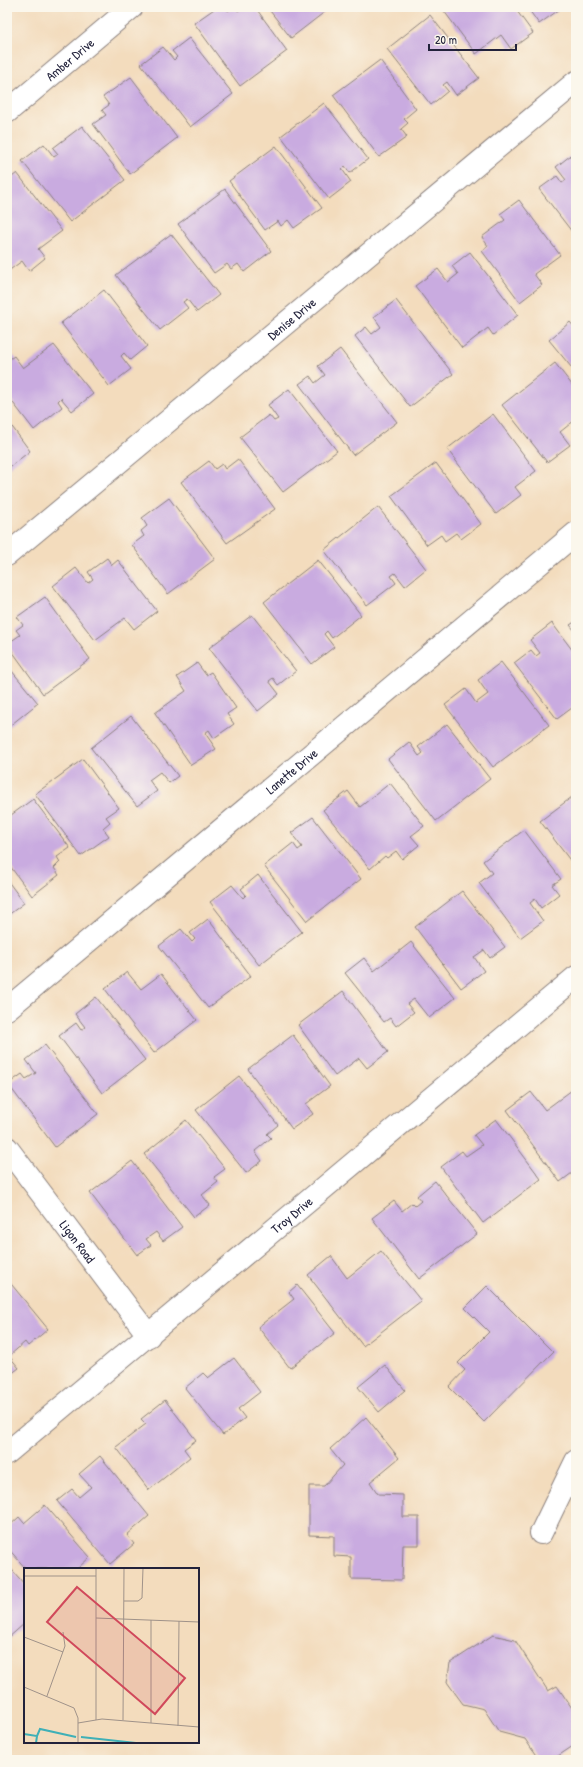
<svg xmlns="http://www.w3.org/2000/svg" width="583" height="1767" font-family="'Patrick Hand',sans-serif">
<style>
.building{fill:#c9abe0}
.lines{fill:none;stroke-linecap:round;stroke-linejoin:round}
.minor-casing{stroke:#8a7f7c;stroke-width:24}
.minor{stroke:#fff;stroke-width:22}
.labels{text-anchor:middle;stroke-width:4;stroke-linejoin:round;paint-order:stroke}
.street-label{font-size:13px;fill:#22223b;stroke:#fbf7ec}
.inset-river{fill:none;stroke:#3fb0b7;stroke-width:2}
.inset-road{fill:none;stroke:#9f9289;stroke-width:1}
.view{fill:#d1495b;fill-opacity:0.15;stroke:#d1495b;stroke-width:2}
.inset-edge{fill:none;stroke:#22223b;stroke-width:2}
</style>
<rect width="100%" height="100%" fill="#fbf7ec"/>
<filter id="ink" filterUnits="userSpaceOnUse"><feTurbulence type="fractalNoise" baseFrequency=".025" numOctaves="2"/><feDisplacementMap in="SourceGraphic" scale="8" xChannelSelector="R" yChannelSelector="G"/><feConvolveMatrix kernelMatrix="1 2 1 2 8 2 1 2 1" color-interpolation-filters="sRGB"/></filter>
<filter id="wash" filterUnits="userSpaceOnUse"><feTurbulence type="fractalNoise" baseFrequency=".012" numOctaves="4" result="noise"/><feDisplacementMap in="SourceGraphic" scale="16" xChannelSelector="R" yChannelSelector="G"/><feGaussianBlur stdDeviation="0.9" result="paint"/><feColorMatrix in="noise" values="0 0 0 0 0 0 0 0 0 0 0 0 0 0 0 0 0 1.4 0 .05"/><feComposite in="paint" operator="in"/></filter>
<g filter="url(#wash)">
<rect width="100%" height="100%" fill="#f3dcbd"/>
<g id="blocks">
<g class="building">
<polygon points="217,7 225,7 228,11 233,7 235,7 238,11 243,7 255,7 287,51 240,86 194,23"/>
<polygon points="267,7 331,7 291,38"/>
<polygon points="441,7 514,7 533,33 511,49 501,35 476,54"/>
<polygon points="527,7 563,7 539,24"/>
<polygon points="430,15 479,78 456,95 447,82 443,85 448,91 431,105 387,49"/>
<polygon points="189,38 233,94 190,127 141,64 163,47 174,60 177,57 172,51"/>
<polygon points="380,60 416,109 404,119 408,123 401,129 407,137 379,157 333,95"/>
<polygon points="131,77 177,138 130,174 93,124 106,115 102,110 109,105 103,97"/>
<polygon points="324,103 368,159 350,173 345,166 342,169 351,182 329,199 281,136"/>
<polygon points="82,126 125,180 70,222 22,161 44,144 54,157 58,154 53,148"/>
<polygon points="276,146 322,208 294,228 288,220 281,226 278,221 265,230 229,181"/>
<polygon points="576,151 576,237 539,189 557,176 562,183 566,180 556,167"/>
<polygon points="17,173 62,231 38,249 45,258 29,271 22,261 7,272 7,181"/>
<polygon points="225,189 271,251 244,272 238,264 231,269 227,264 214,273 178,224"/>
<polygon points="519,200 560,255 534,274 542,285 520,302 482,251 488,246 482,237 505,220 500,214"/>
<polygon points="171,234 219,295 197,312 187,299 183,302 188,308 160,330 116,275"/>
<polygon points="470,252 518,315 493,335 488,328 462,348 415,286 438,269 448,282 458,274 452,266"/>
<polygon points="104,290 147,346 130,360 124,353 121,356 131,369 109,386 61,323"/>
<polygon points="396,300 453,374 410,407 355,336 366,327 372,334 381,327 374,317"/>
<polygon points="570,322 576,329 576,373 549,340"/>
<polygon points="54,345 93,394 72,411 61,398 58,401 62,407 34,430 7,395 7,361 14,356 23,368"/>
<polygon points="340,349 397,422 353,455 299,384 310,376 315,383 325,375 318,366"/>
<polygon points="555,363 576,390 576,422 575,420 560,432 570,445 547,462 502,405"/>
<polygon points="289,389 337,451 283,492 240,437 269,415 274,421 278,419 268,405"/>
<polygon points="493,414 536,471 515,487 521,495 496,514 447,449"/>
<polygon points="7,420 30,451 7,469"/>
<polygon points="238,459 275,509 227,543 181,482 209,461 215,469 222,464 225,469"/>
<polygon points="436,463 481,524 461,539 456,533 445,541 441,535 427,545 391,496"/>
<polygon points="169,498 215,559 168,594 132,545 144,536 141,531 147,526 142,518"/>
<polygon points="378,507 426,569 405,586 395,573 391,576 396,583 367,605 324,550"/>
<polygon points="107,558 112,565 118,560 157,611 134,629 125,618 95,640 53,586 76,568 88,583 93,579 88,572"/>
<polygon points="318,560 361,615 332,638 327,631 324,634 334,647 312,664 264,602"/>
<polygon points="45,597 90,659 43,694 7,644 20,635 16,630 23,625 17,617"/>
<polygon points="252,615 296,671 278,685 273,678 269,681 279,694 258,711 209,648"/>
<polygon points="576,621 576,632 570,625"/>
<polygon points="552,623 576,655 576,705 557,719 514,663 531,650 536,656 540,653 530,640"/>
<polygon points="501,662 549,725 493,767 445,705 466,689 476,703 488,694 478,680"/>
<polygon points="197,663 206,675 211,672 236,708 227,714 234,724 214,738 209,730 205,733 216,749 191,765 155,713 186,691 177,677"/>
<polygon points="7,665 38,703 7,728"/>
<polygon points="131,716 178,776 169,783 160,772 149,780 157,791 137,806 91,748"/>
<polygon points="447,724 490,779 436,821 388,759 409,742 419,756 423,753 418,747"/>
<polygon points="83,759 119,808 106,817 110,822 103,828 109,836 81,856 35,794"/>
<polygon points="390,783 424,826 411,836 419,845 402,859 396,851 387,858 385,856 370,869 323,810 348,791 360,807"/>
<polygon points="576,794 576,868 540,821"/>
<polygon points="33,799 70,848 57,857 60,862 54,868 59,875 32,896 7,862 7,818"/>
<polygon points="313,817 361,879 307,921 264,866 293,843 298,850 302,847 291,833"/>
<polygon points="524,830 561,879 552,885 559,894 541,908 535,899 530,903 543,921 520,938 479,883 492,873 483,861"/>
<polygon points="258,875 302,932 259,965 210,902 232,885 243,898 246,895 241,889"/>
<polygon points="7,880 24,903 7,916"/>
<polygon points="462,891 505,947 490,958 484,950 474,957 484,971 461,988 415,927"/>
<polygon points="208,919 251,976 208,1008 159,946 181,929 192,942 195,939 190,933"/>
<polygon points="411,942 455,998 429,1018 414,999 407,1004 414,1012 396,1026 390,1018 384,1022 345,973 364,958 374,971"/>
<polygon points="127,972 141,989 161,974 197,1020 154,1053 105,989"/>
<polygon points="343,991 388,1052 367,1068 359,1058 335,1076 298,1025"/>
<polygon points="96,997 145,1060 102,1093 59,1036 76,1023 81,1030 85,1027 75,1014"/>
<polygon points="293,1035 330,1086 306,1104 313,1114 292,1129 248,1069"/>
<polygon points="45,1045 98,1114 55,1147 8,1084 22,1074 26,1079 36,1073 26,1060"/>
<polygon points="239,1076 278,1125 267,1134 271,1138 255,1151 262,1161 246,1173 196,1110"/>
<polygon points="576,1087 576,1170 560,1182 507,1110 531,1092 545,1110"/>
<polygon points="496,1119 541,1179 483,1223 441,1167 462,1151 466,1156 482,1145 474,1135"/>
<polygon points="186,1120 225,1169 214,1177 218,1182 202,1195 210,1205 194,1217 144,1154"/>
<polygon points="132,1161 182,1227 163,1241 156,1232 146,1239 151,1245 137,1255 90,1193"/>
<polygon points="435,1181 477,1234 419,1279 372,1218 394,1201 402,1211 412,1203 415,1206 421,1201 417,1196"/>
<polygon points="381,1251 421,1301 363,1346 308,1275 331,1256 347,1278"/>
<polygon points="7,1279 48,1329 28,1346 25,1342 9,1356 19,1368 7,1377"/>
<polygon points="297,1285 335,1333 290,1368 258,1327 294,1299 289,1292"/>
<polygon points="487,1286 553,1352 484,1422 449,1387 465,1370 458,1363 489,1332 465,1308"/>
<polygon points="234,1358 260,1392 238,1409 245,1418 223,1435 185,1388 203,1373 208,1378"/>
<polygon points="385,1365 405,1390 379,1412 358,1387"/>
<polygon points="165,1400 196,1440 184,1449 190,1457 149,1490 116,1447 146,1424 141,1419"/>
<polygon points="366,1417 399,1458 370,1482 378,1494 403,1495 403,1517 419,1517 419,1545 403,1545 402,1580 351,1579 351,1557 334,1556 334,1536 309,1535 309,1486 324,1486 343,1465 330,1449"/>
<polygon points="100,1456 149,1516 127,1535 134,1544 110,1564 57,1501 72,1489 79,1497 91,1487 79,1474"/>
<polygon points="45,1505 90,1557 78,1568 79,1569 26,1569 7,1547 7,1528 19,1517 24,1523"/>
<polygon points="7,1564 25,1585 25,1623 7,1639"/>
<polygon points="493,1635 515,1640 548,1691 557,1686 576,1714 576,1717 572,1720 576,1726 576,1744 552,1760 539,1760 525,1739 499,1732 484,1709 463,1704 447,1682 450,1663"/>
</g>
</g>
</g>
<g filter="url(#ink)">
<use href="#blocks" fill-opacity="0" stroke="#8a7f7c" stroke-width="1"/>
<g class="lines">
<g class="minor-casing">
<g id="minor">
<path id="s1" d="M7 112 132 7"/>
<path id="s2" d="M7 555 576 82"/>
<path id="s3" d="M7 1009 576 533"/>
<path id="s4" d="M7 1148 149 1336"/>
<path id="s5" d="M7 1453 576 977"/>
<polyline points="541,1533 576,1461"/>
</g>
</g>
<use href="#minor" class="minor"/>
</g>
</g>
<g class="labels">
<g class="street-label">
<text dy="5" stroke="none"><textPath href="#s1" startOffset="82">Amber Drive</textPath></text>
<text dy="5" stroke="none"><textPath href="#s2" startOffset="370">Denise Drive</textPath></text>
<text dy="5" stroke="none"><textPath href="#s3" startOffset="371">Lanette Drive</textPath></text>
<text dy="5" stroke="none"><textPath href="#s5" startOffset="371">Troy Drive</textPath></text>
<text dy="5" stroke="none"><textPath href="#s4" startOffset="117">Ligon Road</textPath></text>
</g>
</g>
<g transform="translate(24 1568)">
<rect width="175" height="175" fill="#f3dcbd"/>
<path class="inset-river" d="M0 166 13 168 12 175M13 168 16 161 52 169M57 169 112 175"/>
<path class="inset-road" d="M0 8H72M100 33H114L118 30 119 0M72 50 175 54M0 69 39 84M0 119 50 140 54 150V175M23 128 41 78 39 64M72 152V0M99 152 100 0M54 155 78 151 175 159M127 155V52M154 158 155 53"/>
<path class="view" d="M53 19 161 110 131 146 23 54Z"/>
<rect width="175" height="175" class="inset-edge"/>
</g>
<rect width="583" height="1767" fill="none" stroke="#fbf7ec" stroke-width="24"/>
<path d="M429 44v6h87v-6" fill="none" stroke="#22223b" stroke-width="2"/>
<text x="435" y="44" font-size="12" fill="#22223b" stroke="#fbf7ec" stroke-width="3" paint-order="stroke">20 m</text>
</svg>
